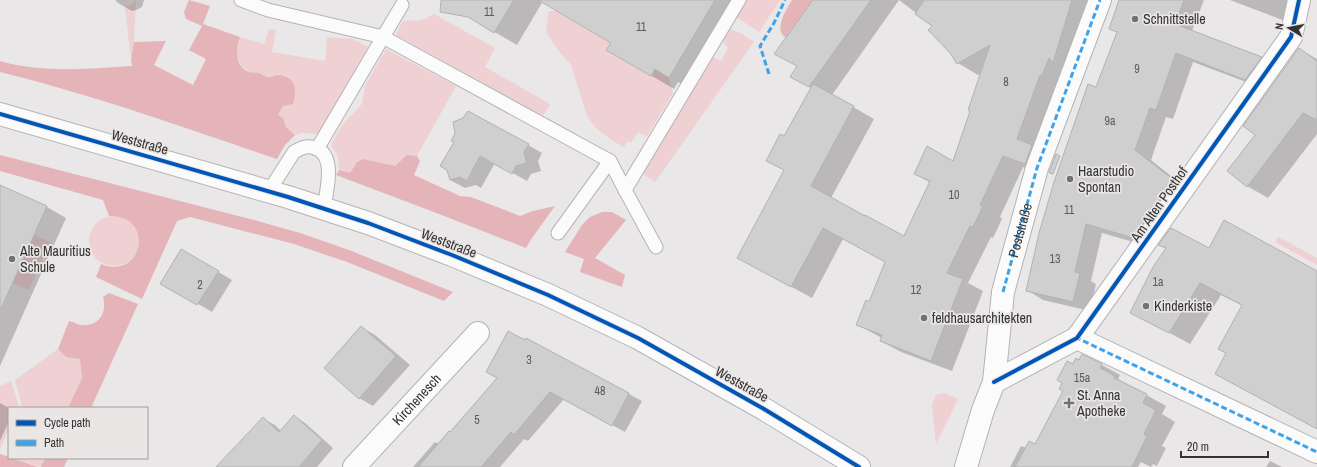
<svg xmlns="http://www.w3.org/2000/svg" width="1317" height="467" font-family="'Archivo Narrow',sans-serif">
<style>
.green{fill:#efd0d3}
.forest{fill:#e5b4b9}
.shadow{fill:#0003;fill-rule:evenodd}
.building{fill:#d0cfcf;stroke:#b3b2b3}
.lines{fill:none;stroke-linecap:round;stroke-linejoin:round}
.service-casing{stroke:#b5b3b3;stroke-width:15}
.minor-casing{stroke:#b5b3b3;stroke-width:24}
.secondary-casing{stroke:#b5b3b3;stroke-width:24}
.service{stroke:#fcfbfb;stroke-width:13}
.minor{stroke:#fcfbfb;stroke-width:22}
.secondary{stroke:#fcfbfb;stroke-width:22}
.quiet{stroke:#3ea3eb;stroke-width:3;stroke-dasharray:6 3;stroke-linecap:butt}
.cycleway-casing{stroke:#eae6e6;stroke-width:6}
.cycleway{stroke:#0057b8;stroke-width:4}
.poi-dot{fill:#737171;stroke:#eae6e6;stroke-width:1.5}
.labels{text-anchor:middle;stroke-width:3.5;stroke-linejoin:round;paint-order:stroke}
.number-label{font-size:12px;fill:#5c5b5b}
.poi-label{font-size:14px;fill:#343232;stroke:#eae6e6;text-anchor:start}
.street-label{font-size:14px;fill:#343232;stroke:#eae6e6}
</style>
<rect width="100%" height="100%" fill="#e9e7e7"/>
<g class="green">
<polygon points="136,0 134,42 131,60 125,7 131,5"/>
<polygon points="747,0 780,0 759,32 736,17"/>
<polygon points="549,11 556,11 611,43 607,50 651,76 655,69 669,78 673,93 647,136 638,132 631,143 627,141 624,147 613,141 596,128 587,116 571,65 559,51 546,32"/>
<path d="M434 14 495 48 485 67 550 104 543 116 396 35 402 22C408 20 410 20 415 21 422 21 429 17 434 14Z"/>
<polygon points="269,29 276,30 272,52 325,61 327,37 353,39 368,47 318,134 302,133 295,135 286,127 283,118 278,115 294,83 287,76 276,75 268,77 258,73 250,72 242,66 236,55 237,43 240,37 264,44"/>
<polygon points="729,29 741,33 754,42 655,182 642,173 713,57 721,61 728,48 723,42"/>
<polygon points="386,49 456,86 417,156 407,155 395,166 363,159 357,162 350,173 339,170 338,156 331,145 342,125 362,104 365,86"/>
<circle cx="114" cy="241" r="25"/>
<polygon points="34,235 50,242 29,290 13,283"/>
<polygon points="1278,237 1317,258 1317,265 1275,242"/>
<polygon points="58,349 66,357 80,359 82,378 68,408 21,408 22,406 15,380"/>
<polygon points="11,381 19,406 18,408 9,408 9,429 0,449 0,386"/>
<polygon points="944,393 958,399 936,444 932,405 936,395"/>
<polygon points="12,458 45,458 41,467"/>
</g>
<g class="forest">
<path d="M189 0 210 6 203 24 240 37C235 49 235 66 249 72 252 73 256 72 259 73 262 74 264 76 267 77 270 77 274 76 277 75 295 75 298 89 293 104L283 106 278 115 283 118 286 127 295 135 285 145 277 159C185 128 94 95 0 72V61C42 73 89 69 132 66L131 60 134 42 166 41 154 65 193 85 206 59 189 50 202 26 186 19 184 12Z"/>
<path d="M792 0H813L786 38C773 29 786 10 792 0Z"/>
<path d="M0 155 254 220 300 233 349 250 453 292 444 301 347 262 294 244 190 217 177 221 142 299 96 277 101 264C143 281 156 215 109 216L103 200 0 171Z"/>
<polygon points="407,155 417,156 420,161 414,175 460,196 471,197 520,216 533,211 555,206 532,238 526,248 439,214 336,175 339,170 350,173 357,162 363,159 395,166"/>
<polygon points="602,212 612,212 626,220 595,258 625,275 622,287 580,272 584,259 565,252 582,225 590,217"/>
<path d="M109 293 138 304 91 408H68L82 378 80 359 66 357 58 349 69 321C75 322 79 326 85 325 101 325 107 310 103 297Z"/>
<polygon points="0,454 38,467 0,467"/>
<polygon points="45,458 68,458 64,467 41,467"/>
</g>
<g class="shadow">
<polygon points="115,0 144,0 142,7 136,10 132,11 118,3"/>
<polygon points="479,0 745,0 692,90 678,82 674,89 608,50 612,43 543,1 517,45 469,17"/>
<path d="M814 0H1096L1046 175 1023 167 1000 217 1002 219 993 238 991 237 968 283 983 291 952 371 901 352 881 341 882 338 858 325 870 303 886 262 843 239 812 298 759 269 785 170V137L811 88 791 77 798 66ZM899 0 933 26 958 63 978 75 982 73 971 111 953 162 915 174 931 183 905 237 831 198 874 119 832 95Z"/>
<polygon points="1120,0 1204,0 1192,31 1261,58 1278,67 1262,88 1193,62 1173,119 1166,117 1151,160 1190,191 1150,247 1102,233 1091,281 1096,284 1090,311 1043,300 1027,290 1117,32 1110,28"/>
<polygon points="1230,0 1301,0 1293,24"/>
<polygon points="1299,49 1317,59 1317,134 1268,198 1247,186 1257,135"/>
<polygon points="455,142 528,145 542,153 538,161 541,171 531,174 527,181 495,163 481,188 476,185 465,188 450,180"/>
<polygon points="0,186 47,207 66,218 0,366"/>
<polygon points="1160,245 1210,249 1317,272 1317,429 1216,374 1227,353 1243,306 1221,295 1190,344 1131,312 1166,249"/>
<polygon points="181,250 232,280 212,312 162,283"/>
<polygon points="361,327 375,335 410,365 373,406 359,398"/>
<polygon points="527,339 642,401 625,432 564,399 528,441 524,439 500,467 413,467 435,442 439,444 451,433 498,378"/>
<polygon points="1073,365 1102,365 1120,375 1118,379 1166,406 1162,414 1175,422 1162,446 1166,448 1157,466 1153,464 1151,467 1141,462 1138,467 1010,467 1021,446 1026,448 1035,446 1065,391"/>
<polygon points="0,403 9,408 9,421 0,441"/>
<polygon points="294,416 305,423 333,448 317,467 218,467 263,419 275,425 281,431"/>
<polygon points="1270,461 1282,467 1266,467"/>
</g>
<g class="building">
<polygon points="441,0 514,0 494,33 468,17 440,12"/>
<polygon points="538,0 715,0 669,78 655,69 651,76 606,50 611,43"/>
<polygon points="813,0 871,0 809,87 790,77 797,66 774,54"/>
<polygon points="924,0 1072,0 1053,63 1049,58 1042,76 1040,75 1017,139 1032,145 1025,164 1003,156 980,205 983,206 973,227 970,226 947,273 963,279 931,361 880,341 882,335 856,325 866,300 869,302 885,262 823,228 791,287 737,258 784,170 766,161 780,134 784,136 813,84 854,106 811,186 865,216 865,215 904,236 930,181 914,174 927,146 953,161 970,111 968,110 990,45 957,64 950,53 928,30 932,26 915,14"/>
<polygon points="1119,0 1184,0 1175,24 1262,57 1245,80 1176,53 1156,110 1150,108 1135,150 1174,180 1133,238 1086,224 1075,272 1080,273 1073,302 1026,291 1039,233 1054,182 1088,84 1096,87 1117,32 1109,29"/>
<polygon points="1299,48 1317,61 1317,120 1303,113 1247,187 1227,171 1255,135 1243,126"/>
<polygon points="468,111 529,144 524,152 527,163 516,166 512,174 480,156 467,181 460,177 450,180 447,170 440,166 454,142 451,141 455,133 453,122 463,118"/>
<polygon points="1056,154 1060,156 1053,174 1049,173"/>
<polygon points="0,185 47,206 0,311"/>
<polygon points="1224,220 1317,271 1317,429 1215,374 1226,353 1218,349 1242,305 1200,283 1169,333 1130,313 1153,267 1166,248 1158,245 1171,228 1209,248"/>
<polygon points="181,249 219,271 197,305 160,284"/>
<polygon points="361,326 396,356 359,399 324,368"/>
<polygon points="508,331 525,340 526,338 629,393 612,426 550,392 514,435 511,432 481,467 418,467 449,431 450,432 497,378 486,372"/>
<polygon points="1082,354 1102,364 1100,368 1115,376 1114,378 1147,394 1143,403 1156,410 1144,434 1147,436 1132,467 1015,467 1029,441 1035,444 1063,391 1059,389 1062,383 1057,380 1067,361 1073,364 1076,358 1079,360"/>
<polygon points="294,415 322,440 299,467 216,467 263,417 279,432"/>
</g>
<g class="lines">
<g class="service-casing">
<g id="service">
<polyline points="241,0 268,10 383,37 317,149"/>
<polyline points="402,5 383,37 610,161 625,190"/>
<path d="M269 191 294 152C301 148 307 145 315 148 337 155 326 191 324 209"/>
<polyline points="558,233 610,161"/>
<polyline points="656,247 625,190 739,0"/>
</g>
</g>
<g class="minor-casing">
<g id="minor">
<polyline points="1077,338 1317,452"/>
<polyline points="994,382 1077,338 1291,37 1299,0"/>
<path id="s1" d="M354 467 478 333"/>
<polyline points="966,467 983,410 994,382 1003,292 1037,168 1100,0"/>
</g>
</g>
<g class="secondary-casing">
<polyline id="secondary" points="0,114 288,197 368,223 452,255 548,295 638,338 764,409 859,467"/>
</g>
<use href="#service" class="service"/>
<use href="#minor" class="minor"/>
<use href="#secondary" class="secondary"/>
<g class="quiet">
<polyline points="769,74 760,46 774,23 785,0"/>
<path id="s2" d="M1003 292 1037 168 1100 0"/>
<polyline points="1078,336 1077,338 1317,452"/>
</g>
<g class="cycleway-casing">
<g id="cycleway">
<polyline points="0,114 288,197 368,223 452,255 548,295 638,338 764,409 859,467"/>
<polyline points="994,382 1077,338 1291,37 1299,0"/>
</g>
</g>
<use href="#cycleway" class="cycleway"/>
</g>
<g class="poi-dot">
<circle cx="1135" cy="19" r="4"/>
<circle cx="1070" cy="179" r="4"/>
<circle cx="12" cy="259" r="4"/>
<circle cx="1146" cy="306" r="4"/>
<circle cx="924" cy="318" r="4"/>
<path d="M1067 397h4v4h4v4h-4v4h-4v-4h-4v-4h4z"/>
</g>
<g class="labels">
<g class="number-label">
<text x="489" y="16">11</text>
<text x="641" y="31">11</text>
<text x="1137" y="73">9</text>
<text x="1006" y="86">8</text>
<text x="1110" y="125">9a</text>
<text x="954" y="199">10</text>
<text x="1069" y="214">11</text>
<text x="1055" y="263">13</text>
<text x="1158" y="286">1a</text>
<text x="200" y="289">2</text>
<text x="916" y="294">12</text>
<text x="529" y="364">3</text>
<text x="1082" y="382">15a</text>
<text x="600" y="395">48</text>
<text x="477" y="424">5</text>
</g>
<g class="poi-label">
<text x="1143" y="24">Schnittstelle</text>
<text x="1078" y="176">Haarstudio<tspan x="1078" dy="16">Spontan</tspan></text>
<text x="20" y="256">Alte Mauritius<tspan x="20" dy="16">Schule</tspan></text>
<text x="1154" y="311">Kinderkiste</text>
<text x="932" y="323">feldhausarchitekten</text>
<text x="1077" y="400">St. Anna<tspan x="1077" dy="16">Apotheke</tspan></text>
</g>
<g class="street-label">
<text transform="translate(140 142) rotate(16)" y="5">Weststraße</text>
<text transform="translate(1159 204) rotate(-55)" y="5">Am Alten Posthof</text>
<text dy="5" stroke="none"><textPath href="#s2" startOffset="64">Poststraße</textPath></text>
<text transform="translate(449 243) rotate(21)" y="5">Weststraße</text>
<text transform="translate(742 384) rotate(29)" y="5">Weststraße</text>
<text dy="5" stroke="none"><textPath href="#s1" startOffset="92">Kirchenesch</textPath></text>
</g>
</g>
<rect x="8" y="407" width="140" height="52" fill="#eae6e6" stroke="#a19e9e"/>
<rect x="16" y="420" width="20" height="6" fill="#0057b8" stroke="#a19e9e"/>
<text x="44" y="427" font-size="12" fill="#343232">Cycle path</text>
<rect x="16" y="440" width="20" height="6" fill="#3ea3eb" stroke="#a19e9e"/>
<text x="44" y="447" font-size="12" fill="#343232">Path</text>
<g transform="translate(1289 28) rotate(280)" stroke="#eae6e6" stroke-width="3" paint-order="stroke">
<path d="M0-3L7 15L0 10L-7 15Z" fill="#343232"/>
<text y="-6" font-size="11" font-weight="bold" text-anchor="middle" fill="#343232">N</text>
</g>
<path d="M1181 451v6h87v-6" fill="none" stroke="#343232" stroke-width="2"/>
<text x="1187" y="451" font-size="12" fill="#343232" stroke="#eae6e6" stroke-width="3" paint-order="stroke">20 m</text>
</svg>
